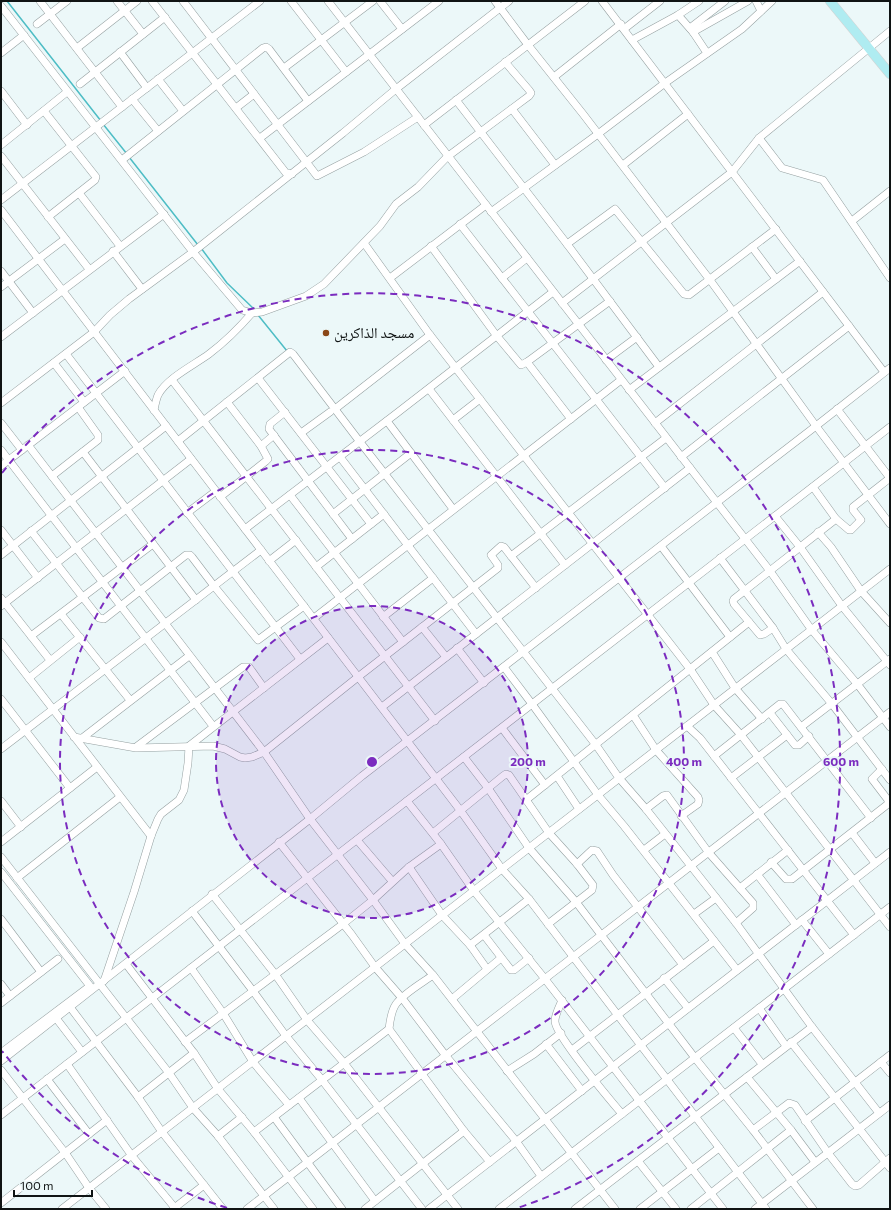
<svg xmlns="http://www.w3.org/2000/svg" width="891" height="1210" font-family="Commissioner,'Noto Naskh Arabic',sans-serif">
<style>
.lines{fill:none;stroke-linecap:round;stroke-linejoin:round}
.stream{stroke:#4ebdc5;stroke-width:1.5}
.minor-casing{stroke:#95a0a1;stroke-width:8}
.major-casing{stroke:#d4d5d5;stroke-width:10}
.minor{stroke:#fff;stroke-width:7}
.major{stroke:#afecf1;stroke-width:9}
.ring{fill:none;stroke:#7b2cbf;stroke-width:2;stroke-dasharray:7 5}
.poi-dot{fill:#8a4717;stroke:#ecf8f9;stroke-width:1.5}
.labels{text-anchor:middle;stroke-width:4;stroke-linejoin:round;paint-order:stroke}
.poi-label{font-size:15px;fill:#101414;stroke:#ecf8f9;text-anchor:start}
.centre{fill:#7b2cbf;stroke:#ecf8f9;stroke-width:2}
.ring-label{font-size:12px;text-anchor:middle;font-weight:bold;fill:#7b2cbf;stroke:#ecf8f9;stroke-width:4;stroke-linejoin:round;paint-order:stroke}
</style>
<rect width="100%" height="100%" fill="#ecf8f9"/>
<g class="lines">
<g class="stream">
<polyline points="7,1 101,121"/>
<polyline points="103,124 127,154"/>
<polyline points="129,157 198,245"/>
<polyline points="201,248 227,283 255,310"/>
<polyline points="258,315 287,351"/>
</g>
<g class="minor-casing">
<g id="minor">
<polyline points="40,1 122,107"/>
<polyline points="117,1 143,34"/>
<polyline points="152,1 286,173 292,174"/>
<polyline points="183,1 317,176 364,152 418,117"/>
<polyline points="291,1 346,72"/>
<polyline points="328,1 770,571 811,629 858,685 890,727"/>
<polyline points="380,1 402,29"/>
<polyline points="495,1 528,45 583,114 710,280 816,426 890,524"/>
<polyline points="602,1 884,372"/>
<polyline points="756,1 761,11"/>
<polyline points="1,6 193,252 242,310 252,313 262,312 306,296 324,284 380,226 396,204 418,187 447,157 529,96 531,93 529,90 505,62"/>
<polyline points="678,15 693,32 707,53"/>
<polyline points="37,24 67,1"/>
<polyline points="690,28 725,1"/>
<polyline points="624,29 660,1"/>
<polyline points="693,32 748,1"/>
<polyline points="632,40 678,15 699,1"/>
<polyline points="77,48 137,1"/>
<polyline points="120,52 147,88"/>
<polyline points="1,53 24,35"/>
<polyline points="284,68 373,1"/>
<polyline points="554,77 621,24"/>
<polyline points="158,79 183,111"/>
<polyline points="80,84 165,17"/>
<polyline points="1,91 27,125"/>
<polyline points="132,99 158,131"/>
<polyline points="456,100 567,244 659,367"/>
<polyline points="236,108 254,94"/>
<polyline points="512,109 555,165"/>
<polyline points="44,111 96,177 95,180 48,217"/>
<polyline points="424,125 585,1"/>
<polyline points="260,138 439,1"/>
<polyline points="759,138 782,168 823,180 890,278"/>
<polyline points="1,145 67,92"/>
<polyline points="1,156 89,269"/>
<polyline points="122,160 263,48 266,47 269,49 308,101"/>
<polyline points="623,165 688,114"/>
<polyline points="79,193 120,246"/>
<polyline points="1,200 260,1"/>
<polyline points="1,210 460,810 502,869 529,899 766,1209"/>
<polyline points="491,212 598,134 665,83 742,29 772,1"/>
<polyline points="852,221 890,191"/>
<polyline points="460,224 665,488"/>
<polyline points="364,243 430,335 690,669 714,705 741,735 890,927"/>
<polyline points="567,244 615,209 684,294 689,295 776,229"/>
<polyline points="431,246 496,335 521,365 527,362 610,301"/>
<polyline points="752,247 776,279"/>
<polyline points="113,251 142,289"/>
<polyline points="1,271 33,313"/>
<polyline points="390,278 486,205"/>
<polyline points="502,278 527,258"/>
<polyline points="1,287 65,239"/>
<polyline points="562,303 732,172 759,138 890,31"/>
<polyline points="1,337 164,214"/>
<polyline points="66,354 300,659"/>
<polyline points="606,360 637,337"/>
<polyline points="527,362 571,419"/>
<polyline points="54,363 84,402"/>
<polyline points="258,378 371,524"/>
<polyline points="172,380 435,721"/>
<polyline points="429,389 565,565"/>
<polyline points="629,390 800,261"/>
<polyline points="1,403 94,332 110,315 129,299 193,252 343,133 396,89 509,1"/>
<polyline points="335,409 430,335"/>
<polyline points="837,409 890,478"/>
<path d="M154 410C155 405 156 400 158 395 167 378 194 365 209 354 225 342 239 328 252 313"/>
<polyline points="285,412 270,424 269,429 352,539"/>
<polyline points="453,420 480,399"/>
<polyline points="387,421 453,509"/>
<polyline points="1,423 22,450"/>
<polyline points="655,423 823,292"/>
<polyline points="301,433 330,412"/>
<polyline points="178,441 290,352 293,354 360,442 596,745 619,778 646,809 736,923 812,1027 879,1113"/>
<polyline points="28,445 264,752 310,819 373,900 405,944 433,975 615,1209"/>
<polyline points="261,446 274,435"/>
<polyline points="1,450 213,726"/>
<polyline points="83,452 196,600"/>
<polyline points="340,457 476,634"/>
<polyline points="681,457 849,326"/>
<polyline points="1,466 125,371"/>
<polyline points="52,476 98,440 98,435 78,407"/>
<polyline points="813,487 836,519 849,530 851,530 861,520 853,510 853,507 890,478"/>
<polyline points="290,495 403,642"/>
<polyline points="220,497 266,461 268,459 261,446 227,402"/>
<polyline points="187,513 216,491"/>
<polyline points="333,514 411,453"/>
<polyline points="775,516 800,547 842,606 890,665"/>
<polyline points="245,529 397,413 553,292"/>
<polyline points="1,530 38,578"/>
<polyline points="31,531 99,618 104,619 186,555 190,555 192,557 214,586 258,640 304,606"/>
<polyline points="818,532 831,547 861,591 890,623"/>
<polyline points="661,546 730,637"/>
<polyline points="1,555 166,426"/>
<polyline points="511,556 666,438"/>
<polyline points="720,558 773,628 786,649 832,704 890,780"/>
<polyline points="269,561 296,540"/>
<polyline points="316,567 384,514"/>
<polyline points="1,598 50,660"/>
<polyline points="1,606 191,459"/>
<polyline points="61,614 130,700"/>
<polyline points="383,617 433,578"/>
<polyline points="314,618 621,380"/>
<polyline points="422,627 446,657"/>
<polyline points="773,628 764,634 760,635 734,604 733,601 734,599 836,519"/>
<polyline points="31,636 153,544"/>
<polyline points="1,642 151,836"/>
<polyline points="457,648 484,683"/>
<polyline points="712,652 735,688 762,719"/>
<polyline points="504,667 532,704 598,795 624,826 737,970"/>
<polyline points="29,678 80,637"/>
<polyline points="1,699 70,788"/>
<polyline points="382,707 690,468"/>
<polyline points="770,713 795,745 799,745 809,736"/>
<polyline points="633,715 656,750 698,797 699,800 698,804 681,816"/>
<polyline points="687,726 700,738 854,935"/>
<polyline points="801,727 890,659"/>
<polyline points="502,728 545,785"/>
<polyline points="74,737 136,748 213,746 225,749 240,757 245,758 252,757 264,752 358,677 498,568 498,565 491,555 501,546 504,547 536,588"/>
<polyline points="81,739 189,656"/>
<polyline points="136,747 243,667 249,667 264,688"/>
<polyline points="1,749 261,550"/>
<polyline points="714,756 780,704 783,704 871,818"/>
<polyline points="464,757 488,788 529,848 576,902 695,1058 753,1130 813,1209"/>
<polyline points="557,776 579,809"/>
<polyline points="731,778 787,735"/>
<polyline points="526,800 749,622"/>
<polyline points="1,801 21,827"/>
<polyline points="407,801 441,844 474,891 545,979 723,1209"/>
<polyline points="646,809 663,796 667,795 709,853 753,903 753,908 736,923"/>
<polyline points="433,833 503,776 506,774 509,775 549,833 577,864 593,885 592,890 548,924"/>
<polyline points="852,833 875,863"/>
<polyline points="357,840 392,881"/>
<polyline points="1,842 97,767"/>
<polyline points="279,842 352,935 375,967 402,998 446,1056 516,1141 541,1176"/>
<polyline points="644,850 665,834"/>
<polyline points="1,857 169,1073 193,1108 218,1136 274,1209"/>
<polyline points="771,862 786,879 792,879 888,804 888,800 872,779 882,769"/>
<polyline points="577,864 592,850 597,851 613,875 683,965"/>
<polyline points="409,867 442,915 470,945 487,969"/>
<polyline points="1,872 90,986 1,1053"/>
<polyline points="757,874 796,925"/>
<polyline points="17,878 120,797"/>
<polyline points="740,888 788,850"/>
<polyline points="212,894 275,974 307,1020 344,1063 458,1209"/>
<polyline points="192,911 253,991 286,1036 322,1080 422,1209"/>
<polyline points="694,914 716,898"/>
<polyline points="1,919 41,972"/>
<polyline points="802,920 829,954"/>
<polyline points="484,935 511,970 514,970 529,958"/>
<polyline points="470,945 529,899"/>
<polyline points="126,964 194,1053 218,1089 254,1132 313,1209"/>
<polyline points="191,968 223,1013 253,1062 289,1105"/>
<path d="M433 975C422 983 404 993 396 1004 391 1011 390 1021 389 1029L464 1131 490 1162"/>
<polyline points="664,978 688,1008"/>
<polyline points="104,981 134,892 151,836 158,819 161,814 179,800 184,790 188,763 189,746 328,638"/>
<polyline points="1,984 10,996"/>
<polyline points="452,999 501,958"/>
<path d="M562 1000C560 1006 555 1014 555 1021 554 1033 611 1101 622 1114"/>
<polyline points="1,1003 58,959"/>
<polyline points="70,1007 138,1097 162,1132 223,1209"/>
<polyline points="759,1008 786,1046"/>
<polyline points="56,1018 82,1052"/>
<polyline points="734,1028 762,1064"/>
<polyline points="185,1042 343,924 373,900 409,867 441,844"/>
<polyline points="791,1042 890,1168"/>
<polyline points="546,1044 582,1091"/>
<polyline points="572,1050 714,941"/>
<polyline points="1,1061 310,819 362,776 816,426 890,368"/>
<polyline points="881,1062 890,1073"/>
<polyline points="67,1064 132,1156 175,1208"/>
<polyline points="1,1070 66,1154 89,1188 106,1209"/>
<polyline points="507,1071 534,1054 561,1033"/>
<polyline points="747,1077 791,1130 815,1162"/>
<polyline points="138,1097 194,1053"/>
<polyline points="299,1098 375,1201"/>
<polyline points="1,1115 890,427"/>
<polyline points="274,1117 342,1209"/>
<polyline points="805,1121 890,1055"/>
<polyline points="753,1130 789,1103 795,1105 828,1153 852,1184 855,1186 859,1185 890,1158"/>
<polyline points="254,1132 389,1029"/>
<polyline points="89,1134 107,1120"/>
<polyline points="218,1136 242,1117"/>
<polyline points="638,1161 676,1209"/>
<polyline points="1,1203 89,1134 47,1079"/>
<polyline points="62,1209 890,569"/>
<polyline points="173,1209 204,1185"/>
<polyline points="247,1209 890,712"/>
<polyline points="365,1209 464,1131"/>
<polyline points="429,1209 890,852"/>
<polyline points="499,1209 890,907"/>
<polyline points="575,1209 812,1027"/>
<polyline points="640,1209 719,1148"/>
<polyline points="691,1209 791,1130"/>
<polyline points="755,1209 890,1105"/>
</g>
</g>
<g class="major-casing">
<polyline id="major" points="830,1 890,74"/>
</g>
<use href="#minor" class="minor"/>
<use href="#major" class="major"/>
</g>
<circle cx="372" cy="762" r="156" fill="#7b2cbf" fill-opacity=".12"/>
<g class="ring">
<circle cx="372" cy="762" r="156"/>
<circle cx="372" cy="762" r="312"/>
<path d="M227 1208A469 469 0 0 1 2 1051M2 473A469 469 0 1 1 517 1208"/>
</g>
<circle class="poi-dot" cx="326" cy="333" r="4"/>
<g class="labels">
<g class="poi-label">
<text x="334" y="338">مسجد الذاكرين</text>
</g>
</g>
<circle cx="372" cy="762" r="6" class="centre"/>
<g class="ring-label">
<text x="528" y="766">200 m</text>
<text x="684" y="766">400 m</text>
<text x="841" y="766">600 m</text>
</g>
<rect width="891" height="1210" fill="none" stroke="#101414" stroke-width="4"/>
<path d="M14 1190v6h78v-6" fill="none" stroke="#101414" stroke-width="2"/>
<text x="20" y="1190" font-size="12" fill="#101414" stroke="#ecf8f9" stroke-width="3" paint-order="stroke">100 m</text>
</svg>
